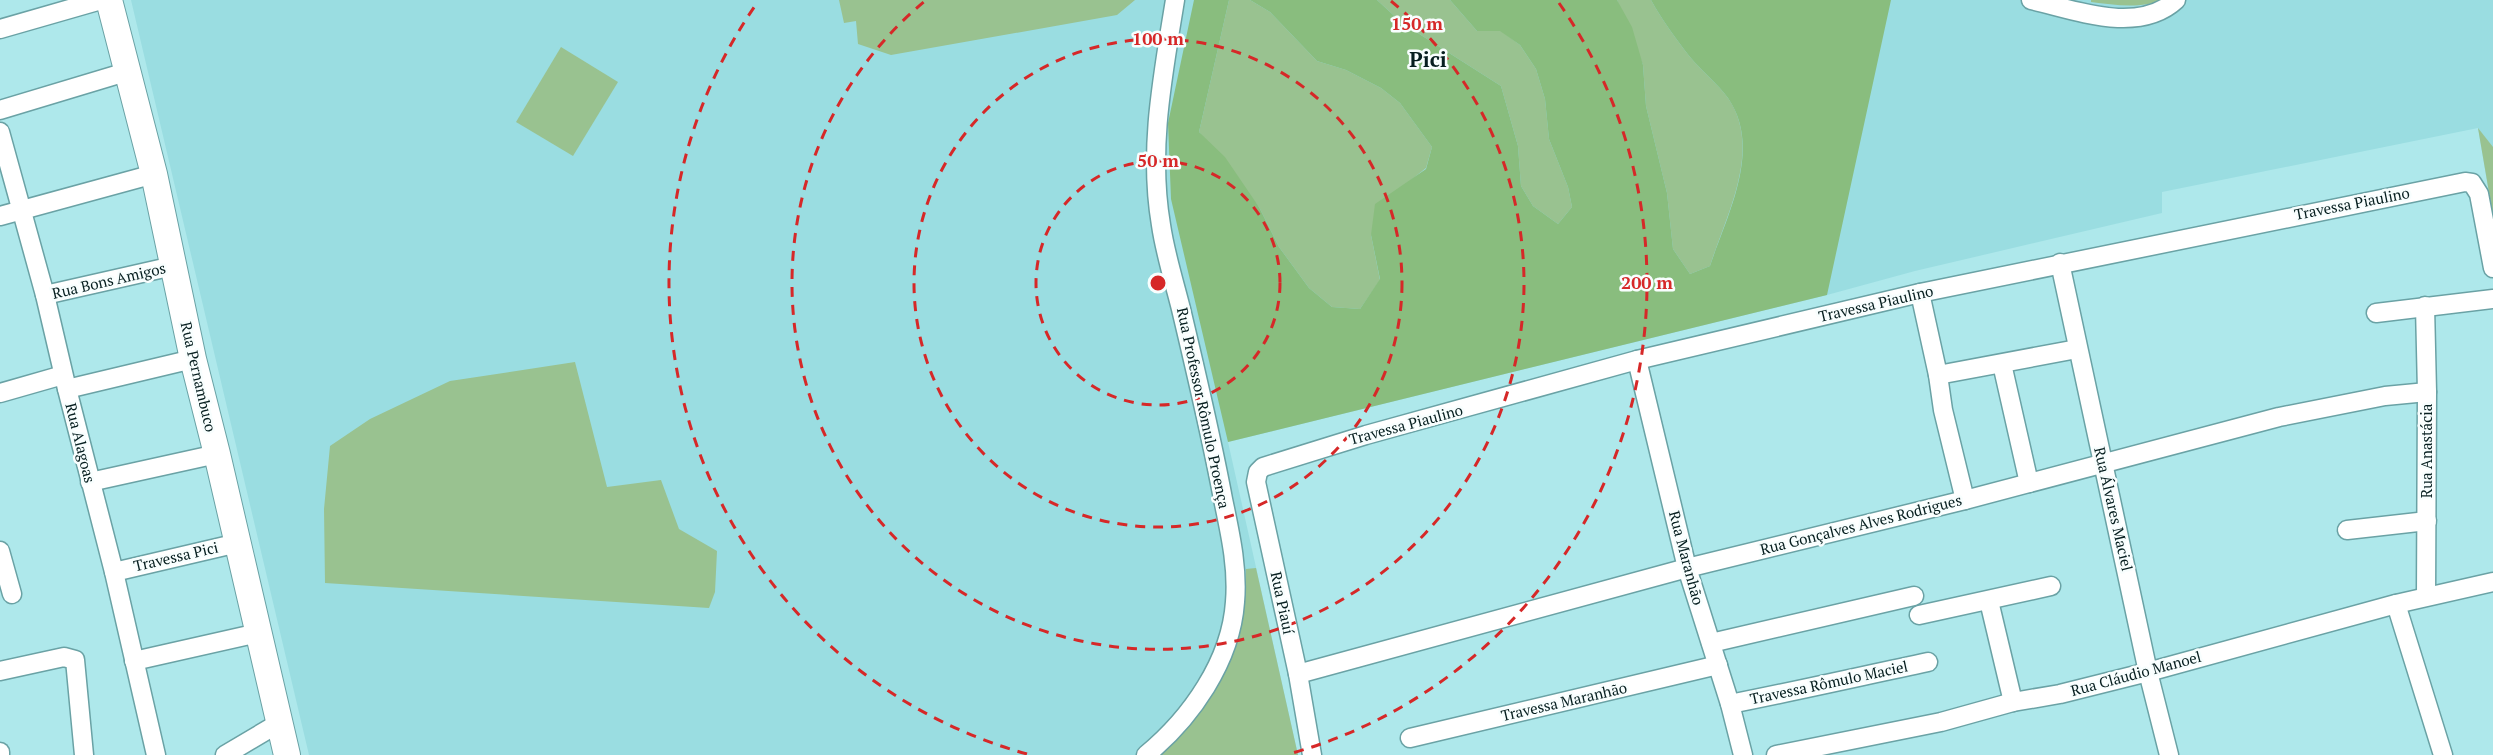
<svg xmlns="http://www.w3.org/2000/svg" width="2493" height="755" font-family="'PT Serif',serif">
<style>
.built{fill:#9adde1}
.green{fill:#99c290}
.forest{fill:#89bd7e}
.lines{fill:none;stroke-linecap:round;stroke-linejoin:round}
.street-casing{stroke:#6aa2a5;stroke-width:21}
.secondary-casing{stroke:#6aa2a5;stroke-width:28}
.street{stroke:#fff;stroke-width:18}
.secondary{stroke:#fff;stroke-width:26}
.ring{fill:none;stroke:#d62828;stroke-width:3;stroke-dasharray:10 8}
.labels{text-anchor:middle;stroke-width:5;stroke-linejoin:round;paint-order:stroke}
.street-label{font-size:15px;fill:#061e1f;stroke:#f8fefe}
.district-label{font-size:21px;font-weight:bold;fill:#061e1f;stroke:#f8fefe}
.centre{fill:#d62828;stroke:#f8fefe;stroke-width:3}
.ring-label{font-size:18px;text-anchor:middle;font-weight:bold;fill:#d62828;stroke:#f8fefe;stroke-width:5;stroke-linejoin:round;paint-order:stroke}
</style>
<rect width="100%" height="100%" fill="#aee8eb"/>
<polygon class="built" points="131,0 2493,0 2493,216 2478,128 2162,192 2162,213 1915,271 1827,295 1228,442 1298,755 309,755"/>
<g class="green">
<polygon points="839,0 1135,0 1117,15 891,55 858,44 856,21 844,23"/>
<polygon points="1229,0 1250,0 1270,12 1317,61 1346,70 1381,88 1400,103 1432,147 1426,168 1406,184 1371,235 1380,280 1360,309 1332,307 1309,288 1279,247 1259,207 1199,132"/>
<polygon points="1377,0 1450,0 1477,31 1500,30 1520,45 1536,69 1545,99 1549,139 1568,187 1572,207 1558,224 1533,206 1521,186 1518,146 1501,86 1402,23"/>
<path d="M1617 0H1651C1662 20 1676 39 1690 57 1702 71 1717 83 1728 98 1763 149 1726 215 1710 266L1690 274 1673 249 1667 193 1646 106 1643 65Z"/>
<path d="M2091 0H2162C2141 9 2114 5 2091 2Z"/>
<polygon points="561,47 618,82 573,156 516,122"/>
<polygon points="2478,128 2493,147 2493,216"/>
<polygon points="575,362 607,487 661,480 679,529 717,551 715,592 709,608 325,583 324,509 330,446 370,419 450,381"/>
<path d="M1256 568 1298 755H1158C1217 710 1244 641 1246 569Z"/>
</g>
<path class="forest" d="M1194 0H1229L1199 132 1225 157 1259 207 1279 247 1309 288 1332 307 1360 309 1380 279 1371 235 1375 204 1426 169 1432 147 1400 103 1381 88 1346 70 1317 61 1270 12 1250 0H1377L1402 23 1501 86 1518 146 1521 186 1533 206 1558 224 1572 207 1568 187 1549 139 1545 99 1536 69 1520 45 1500 31H1477L1450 0H1617L1632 27 1643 65 1646 106 1667 193 1673 249 1690 274 1710 266C1727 215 1763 149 1728 98 1717 83 1702 71 1690 57 1676 39 1662 20 1651 0H1891L1827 295 1228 442 1171 199 1168 123Z"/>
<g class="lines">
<g class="street-casing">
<g id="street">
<path d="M2031 0C2075 10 2138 35 2176 0"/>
<polyline points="0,29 101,0"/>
<polyline points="0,110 126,72"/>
<polyline points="0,132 45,295 67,389 114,572 156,755"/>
<polyline points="0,216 154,174"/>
<polyline points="2060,263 2148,672 2169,755"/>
<polyline points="1920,293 1938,375 1943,410 1965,500"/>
<polyline points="45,295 173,266"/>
<polyline points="2425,306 2427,392 2426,596"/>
<polyline points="2376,313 2493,299"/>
<polyline points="1637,360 1687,568 1730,704 1743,755"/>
<polyline points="2002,364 2029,483"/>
<polyline points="1938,375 2077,349"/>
<polyline points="67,389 193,359"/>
<polyline points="0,393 63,375"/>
<polyline points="90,482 217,454"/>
<polyline points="2347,530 2427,521"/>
<polyline points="0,551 12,594"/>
<polyline points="114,572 238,543"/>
<polyline points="1989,601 2013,702"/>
<polyline points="2396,604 2443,755"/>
<polyline points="1919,615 2051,586"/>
<polyline points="1711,643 1914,596"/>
<polyline points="134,661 258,633"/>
<polyline points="0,671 64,657 75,660 84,755"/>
<polyline points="1298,674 1687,568 1965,500 2279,417 2385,396 2427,392"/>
<path d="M1730 704C1796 691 1862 676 1928 662"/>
<polyline points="1410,738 1718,665"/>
<polyline points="0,752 0,755"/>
<polyline points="225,755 279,723"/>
<path d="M1146 755C1191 718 1231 661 1235 602 1238 567 1230 533 1223 499 1211 435 1196 372 1181 309 1174 281 1165 253 1161 225 1148 149 1163 75 1175 0"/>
<polyline points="1312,755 1298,674 1256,482 1258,472 1263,467 1366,435 1637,360 1920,293 2465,182 2472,183 2479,194 2493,268"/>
<polyline points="1776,755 1941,722 2013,702 2060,694 2148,672 2396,604 2493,582"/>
</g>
</g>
<g class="secondary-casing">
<polyline id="secondary" points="109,0 154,174 193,359 217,454 287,755"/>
</g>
<use href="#street" class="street"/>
<use href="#secondary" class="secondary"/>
</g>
<g class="ring">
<circle cx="1158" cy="283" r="122"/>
<circle cx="1158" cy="283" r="244"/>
<path d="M1391 1A366 366 0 1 1 925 1"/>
<path d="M1027 754A489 489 0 0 1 757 3M1559 3A489 489 0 0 1 1289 754"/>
</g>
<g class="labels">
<g class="street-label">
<text transform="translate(2352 204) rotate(-11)" y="5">Travessa Piaulino</text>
<text transform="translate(109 281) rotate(-13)" y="5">Rua Bons Amigos</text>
<text transform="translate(1876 304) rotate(-13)" y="5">Travessa Piaulino</text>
<text transform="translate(198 377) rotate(77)" y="5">Rua Pernambuco</text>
<text transform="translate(1203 408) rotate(78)" y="5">Rua Professor Rômulo Proença</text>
<text transform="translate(1406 425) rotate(-15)" y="5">Travessa Piaulino</text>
<text transform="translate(80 443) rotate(76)" y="5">Rua Alagoas</text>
<text transform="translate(2427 451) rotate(-90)" y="5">Rua Anastácia</text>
<text transform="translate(2113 509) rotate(77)" y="5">Rua Álvares Maciel</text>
<text transform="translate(1861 525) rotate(-14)" y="5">Rua Gonçalves Alves Rodrigues</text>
<text transform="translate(176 557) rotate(-13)" y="5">Travessa Pici</text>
<text transform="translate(1686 558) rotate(75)" y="5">Rua Maranhão</text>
<text transform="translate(1282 603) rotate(78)" y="5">Rua Piauí</text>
<text transform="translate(2136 674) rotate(-15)" y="5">Rua Cláudio Manoel</text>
<text transform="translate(1829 683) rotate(-12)" y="5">Travessa Rômulo Maciel</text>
<text transform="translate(1564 702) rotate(-13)" y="5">Travessa Maranhão</text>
</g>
<g class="district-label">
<text x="1428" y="67">Pici</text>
</g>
</g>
<circle cx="1158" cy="283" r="9" class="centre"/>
<g class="ring-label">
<text x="1417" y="30">150 m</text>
<text x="1158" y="45">100 m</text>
<text x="1158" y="167">50 m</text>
<text x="1647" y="289">200 m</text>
</g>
</svg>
